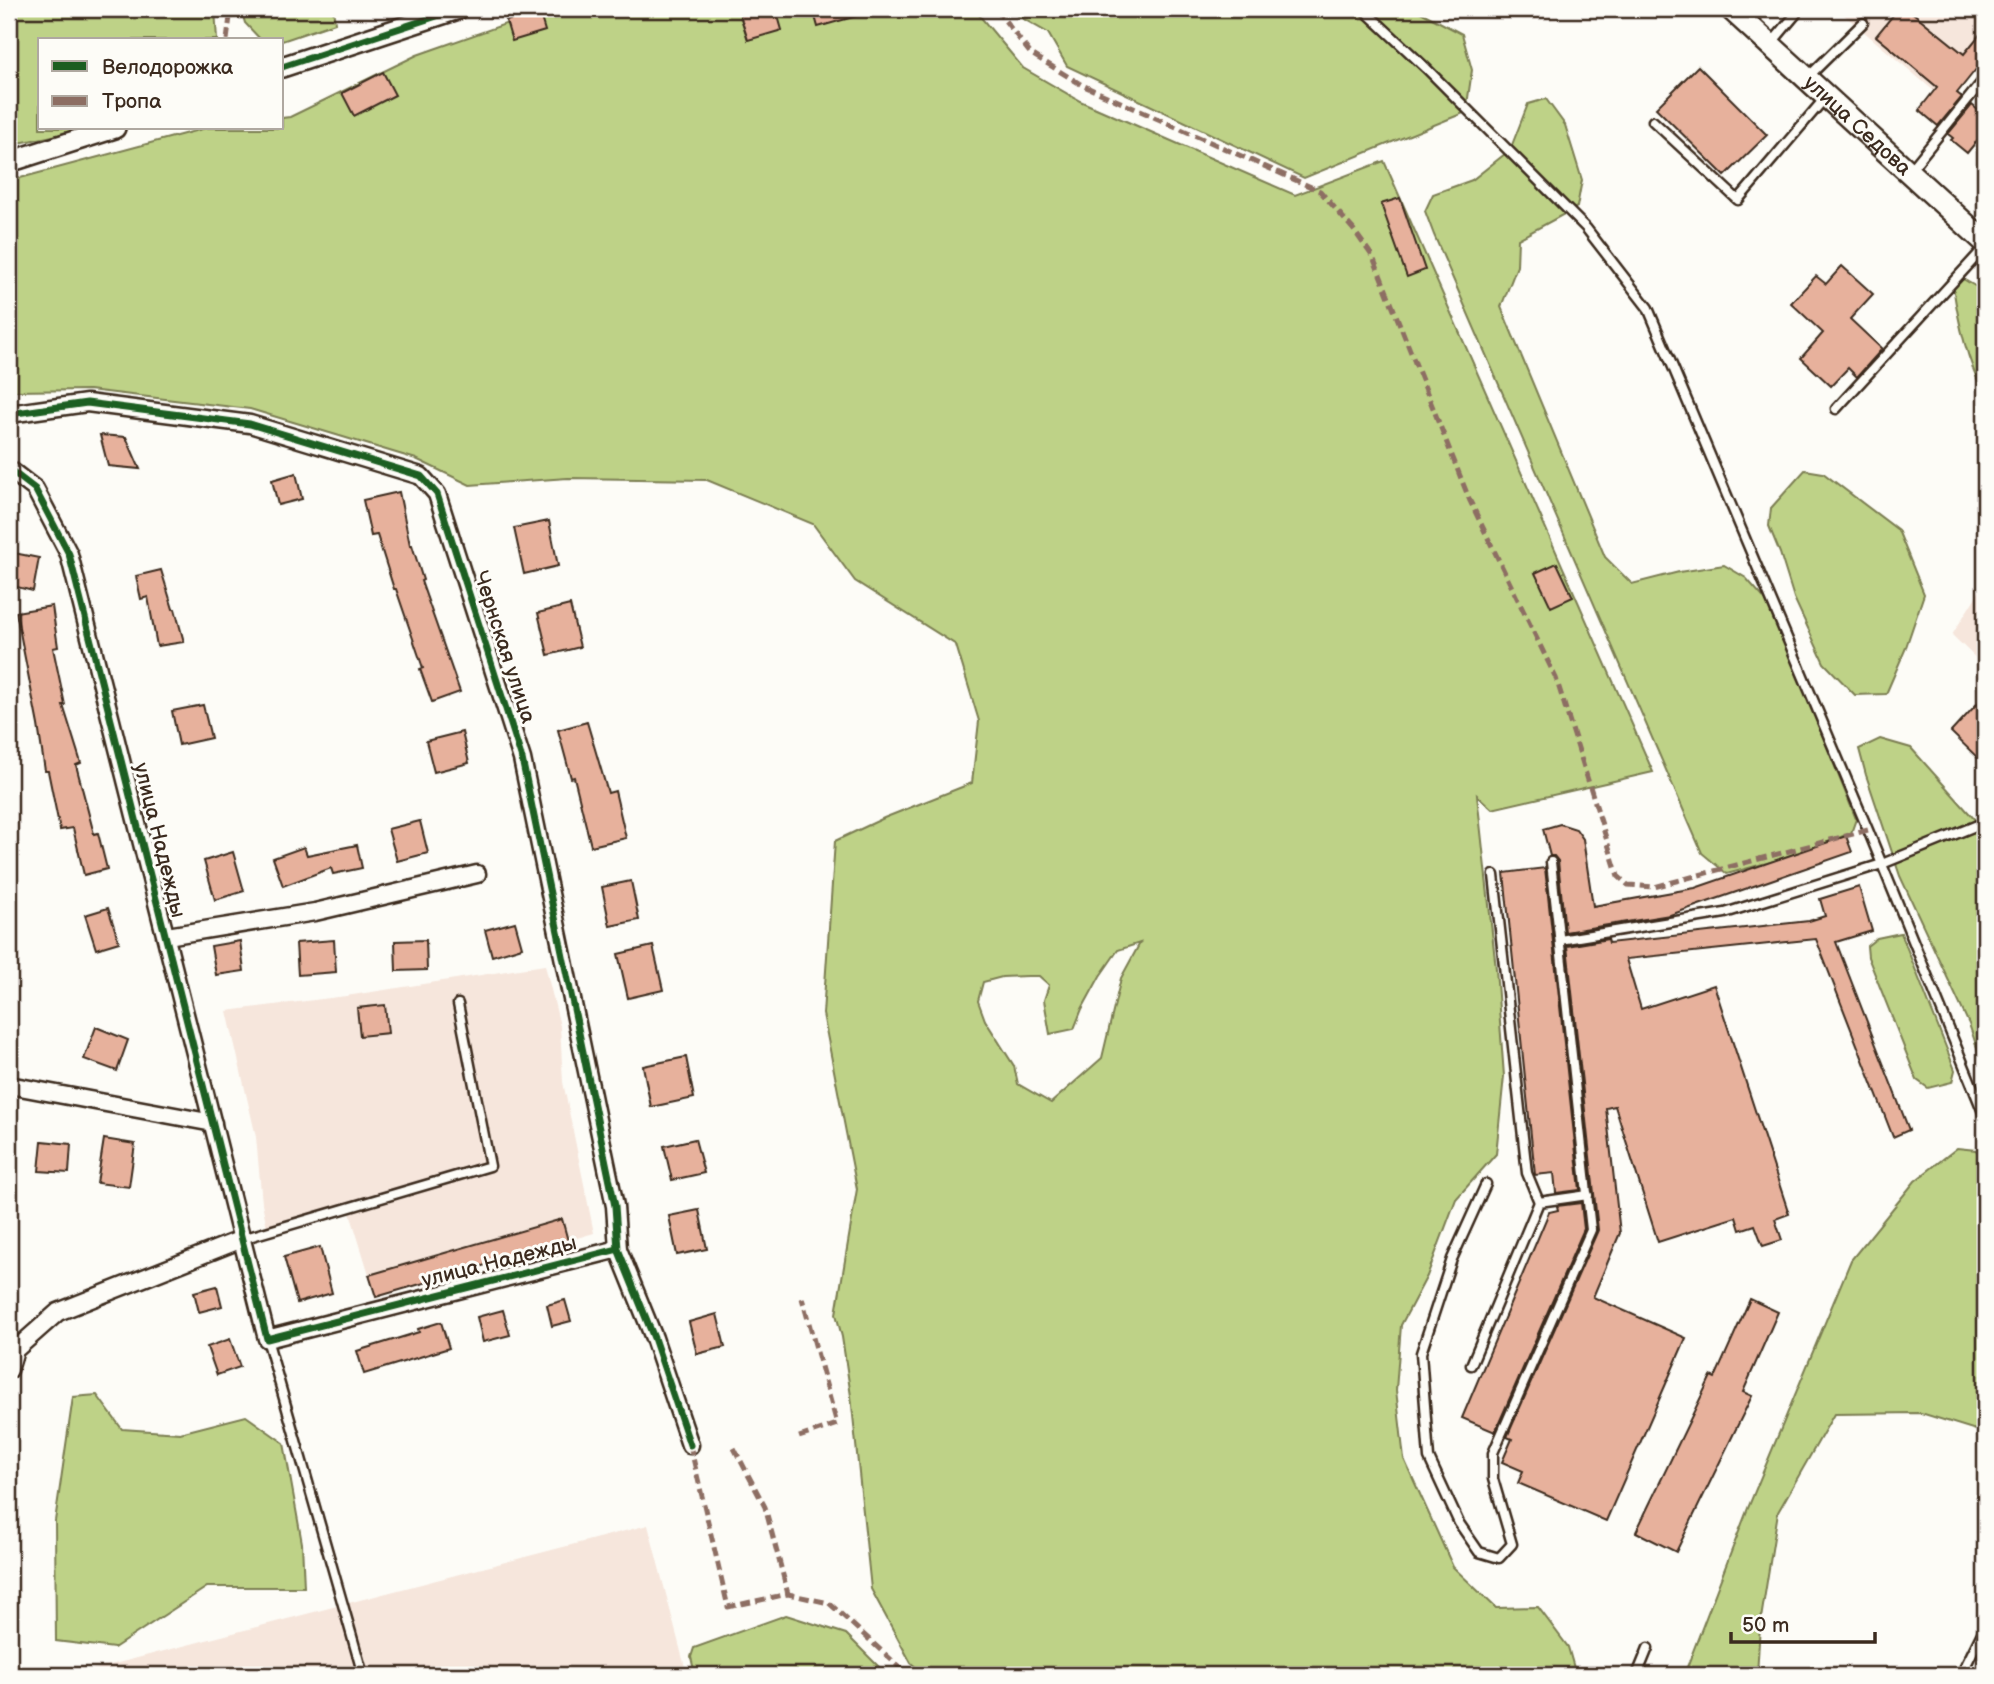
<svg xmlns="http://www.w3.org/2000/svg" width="1994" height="1684" font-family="'Balsamiq Sans',sans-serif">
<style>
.built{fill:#f6e6dc}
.green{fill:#bed287;stroke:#7c7e52;stroke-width:2;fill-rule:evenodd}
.building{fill:#e7b19c;stroke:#3b2a1e;stroke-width:2}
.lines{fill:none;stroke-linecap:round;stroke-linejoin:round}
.service-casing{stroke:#3b2a1e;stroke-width:13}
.minor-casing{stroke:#3b2a1e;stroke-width:21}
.tertiary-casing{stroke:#3b2a1e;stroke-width:24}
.secondary-casing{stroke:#3b2a1e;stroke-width:26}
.service{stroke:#fdfcf7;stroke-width:8}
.minor{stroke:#fdfcf7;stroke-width:16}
.tertiary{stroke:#fdfcf7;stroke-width:19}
.secondary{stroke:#fdfcf7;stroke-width:21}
.quiet{stroke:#8d6e63;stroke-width:5;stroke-dasharray:10 5;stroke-linecap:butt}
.cycleway-casing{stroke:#fdfcf7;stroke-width:11}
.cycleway{stroke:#1b5e20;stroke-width:7}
.labels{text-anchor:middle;stroke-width:6;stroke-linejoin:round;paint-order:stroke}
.street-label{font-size:21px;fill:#3b2a1e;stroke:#fdfcf7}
</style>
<rect width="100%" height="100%" fill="#fdfcf7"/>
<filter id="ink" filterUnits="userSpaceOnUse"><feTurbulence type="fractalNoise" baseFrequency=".0143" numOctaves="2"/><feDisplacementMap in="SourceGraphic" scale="14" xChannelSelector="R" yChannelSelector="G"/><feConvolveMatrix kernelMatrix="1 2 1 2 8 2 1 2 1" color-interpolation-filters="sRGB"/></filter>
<g filter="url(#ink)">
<g class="built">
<polygon points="1837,9 1985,9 1985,28 1934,91"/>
<polygon points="1985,582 1985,667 1952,635"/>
<polygon points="545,965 560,1026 563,1082 594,1233 376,1297 350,1213 269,1237 262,1203 256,1137 227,1011 346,996"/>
<polygon points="648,1525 687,1675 72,1675"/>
</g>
<g class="green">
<polygon points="9,9 215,9 217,40 40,40 40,128 92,128 9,145"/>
<polygon points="241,9 333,9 335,23 282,41 261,40 245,23"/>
<path d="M548 9H974L1023 68 1080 101 1295 195 1384 161 1653 772 1492 809 1477 795 1496 969 1504 1076 1496 1154 1456 1199 1427 1276 1401 1325 1396 1390 1404 1459 1453 1567 1496 1608 1538 1607 1568 1647 1576 1675H925L911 1663 871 1589 851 1396 842 1337 836 1314 857 1189 823 1014 835 841 884 818 972 783 979 721 956 645 855 581 813 524 707 480 568 478 470 485 416 459 250 409 89 390 14 391 9 388V181L206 128H282V118L290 117 417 55ZM1140 943 1121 978 1102 1058 1051 1103 1018 1084 1014 1066 985 1020 978 1001 983 982 1002 977 1028 976H1039L1049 985 1044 1000 1050 1034 1074 1029 1082 1009 1100 976 1118 950Z"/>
<polygon points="1011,9 1415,9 1462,34 1472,70 1466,112 1304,178 1067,66 1048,33 1013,13"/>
<polygon points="1546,99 1565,125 1582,180 1577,207 1518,239 1517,266 1501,307 1605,557 1632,584 1679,572 1724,565 1746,578 1770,605 1856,819 1851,833 1792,856 1727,874 1702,853 1434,235 1425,211 1433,194 1472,180 1510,150 1528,104"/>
<path d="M1963 279 1985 292V396C1967 360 1959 326 1953 286Z"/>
<polygon points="1805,470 1823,473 1898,530 1924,594 1905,650 1886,694 1855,695 1824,663 1794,598 1780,553 1769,526 1771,508"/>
<polygon points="1880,739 1911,748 1985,831 1985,1071 1969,1024 1900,876 1866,775 1859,749"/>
<polygon points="1901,933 1955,1070 1952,1082 1928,1088 1917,1080 1868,957 1867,946 1877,938"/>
<polygon points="1957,1148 1976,1150 1985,1161 1985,1429 1979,1431 1921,1413 1834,1414 1778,1512 1760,1625 1757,1675 1684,1675 1748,1508 1851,1260 1915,1181"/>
<polygon points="97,1395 122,1429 180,1433 246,1416 284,1443 302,1543 304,1587 207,1587 114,1648 56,1641 55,1521 73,1397"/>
<polygon points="786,1615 846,1634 887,1675 695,1675 691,1657 694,1648"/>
</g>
<g class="building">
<polygon points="738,9 776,9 782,30 748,40"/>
<polygon points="813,9 866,9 867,13 818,27"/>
<polygon points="1898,9 1908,9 1964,54 1985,28 1985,58 1957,93 1962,97 1938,126 1919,110 1937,87 1876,36"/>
<polygon points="539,11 545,31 512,41 506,21"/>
<polygon points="1698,66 1767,135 1725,176 1656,108"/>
<polygon points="383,72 395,95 354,116 342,93"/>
<polygon points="1972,105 1985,116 1985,131 1967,153 1951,140 1953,138 1948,134"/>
<polygon points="1400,198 1425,270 1407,277 1381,204"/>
<polygon points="1842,266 1873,294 1850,319 1882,349 1857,377 1848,368 1831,386 1801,358 1823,333 1791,303 1816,276 1826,284"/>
<polygon points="100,435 126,437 140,469 108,466"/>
<polygon points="296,473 302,499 278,505 272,480"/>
<polygon points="399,492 410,545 412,545 423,580 421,581 460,692 432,702 420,669 423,668 396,589 394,589 377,535 371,536 363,500"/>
<polygon points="549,521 558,566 524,574 514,528"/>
<polygon points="9,552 39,558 33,591 9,585"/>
<polygon points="1557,563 1573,597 1551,607 1535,573"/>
<polygon points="161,570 173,609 175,609 184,642 157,646 148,597 141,599 136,576"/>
<polygon points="570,605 580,647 548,655 538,613"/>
<polygon points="52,606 58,647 53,648 65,705 63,705 81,763 76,765 94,834 98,833 107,869 84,875 73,828 60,830 48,771 45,771 38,725 16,612"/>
<polygon points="1985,695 1985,765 1951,732"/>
<polygon points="203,705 211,738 179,745 172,711"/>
<polygon points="587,722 608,793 615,791 626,838 591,846 574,777 571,778 558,730"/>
<polygon points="462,732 469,763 434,772 426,741"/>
<polygon points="420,821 428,853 397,861 388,829"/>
<polygon points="1560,824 1576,829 1583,839 1593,906 1695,888 1846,836 1852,852 1670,915 1565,932 1558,861 1554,856 1550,856 1543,829"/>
<polygon points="357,845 362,868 333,874 331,868 283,886 273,858 304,847 307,855"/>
<polygon points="233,852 244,891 215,900 204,861"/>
<polygon points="1545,868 1580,1190 1556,1193 1554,1173 1535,1175 1504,873"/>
<polygon points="631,881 639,920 610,926 602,887"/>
<polygon points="1859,887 1872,931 1836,942 1909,1130 1893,1137 1816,939 1626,959 1641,1009 1714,985 1789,1214 1775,1219 1782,1240 1763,1246 1755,1225 1740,1230 1736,1217 1658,1242 1615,1106 1606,1108 1620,1233 1593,1297 1686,1338 1606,1521 1518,1483 1523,1471 1502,1462 1512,1439 1507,1437 1598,1230 1567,946 1608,939 1609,943 1809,921 1825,916 1820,899"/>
<polygon points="108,908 119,942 96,949 85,915"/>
<polygon points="515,922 522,947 492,956 485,930"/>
<polygon points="334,940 336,972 298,975 296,943"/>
<polygon points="426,940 427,970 396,971 395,941"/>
<polygon points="240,941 244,971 216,975 211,946"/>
<polygon points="653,946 663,990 628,998 618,954"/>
<polygon points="385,1005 388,1033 360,1036 357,1008"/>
<polygon points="96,1027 128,1040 117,1071 84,1059"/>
<polygon points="686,1057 694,1098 651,1107 643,1066"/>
<polygon points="104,1139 135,1144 129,1187 97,1183"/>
<polygon points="695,1139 704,1173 672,1180 664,1146"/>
<polygon points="42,1141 71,1144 69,1173 39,1171"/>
<polygon points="1581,1203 1584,1229 1495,1432 1462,1418 1549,1212 1558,1210 1557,1206"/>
<polygon points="699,1210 707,1249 677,1255 669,1216"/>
<polygon points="562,1219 568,1241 376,1297 369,1275"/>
<polygon points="320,1247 332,1293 297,1303 284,1257"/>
<polygon points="217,1286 222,1306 199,1312 194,1292"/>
<polygon points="1750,1299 1778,1312 1743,1392 1752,1396 1676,1552 1636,1532 1711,1376 1715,1378"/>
<polygon points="565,1300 571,1321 552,1326 547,1305"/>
<polygon points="503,1310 510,1335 483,1342 477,1317"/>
<polygon points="717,1314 725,1347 697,1354 689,1322"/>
<polygon points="441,1322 449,1348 364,1374 357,1351 419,1332 418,1329"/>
<polygon points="230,1339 240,1367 217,1375 207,1347"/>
</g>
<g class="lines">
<g class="service-casing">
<g id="service">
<polyline points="1363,9 1426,68 1586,228 1648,308 1868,830 1985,1117"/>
<polyline points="1770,45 1796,14 1795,9"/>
<polyline points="1807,78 1863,23"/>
<polyline points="1653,121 1738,200 1825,98"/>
<polyline points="1909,172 1985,78"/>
<polyline points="1836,409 1985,247"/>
<polyline points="1494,875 1527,1173 1539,1202"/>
<polyline points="1560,940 1725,913 1882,864 1985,822"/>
<polyline points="1486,1184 1452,1259 1421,1353 1429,1458 1459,1523 1479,1552 1499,1558 1512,1544 1493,1479 1493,1453 1591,1230 1551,862"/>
<polyline points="242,1239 490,1166 458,1004"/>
<polyline points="267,1339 363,1675"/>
<polyline points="1471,1365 1539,1202 1588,1195"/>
<polyline points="1637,1675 1648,1648"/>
<polyline points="1961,1675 1985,1627"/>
</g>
</g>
<g class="minor-casing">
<g id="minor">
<polyline points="9,414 87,403 250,424 421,476 437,494 522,759 615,1206 618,1249 654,1338 690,1445"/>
<polyline points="9,469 35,489 69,554 267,1339 618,1249"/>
<polyline points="167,936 315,912 477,874"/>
<polyline points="9,1085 213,1123"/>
<polyline points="9,1370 15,1350 58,1312 242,1239"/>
</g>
</g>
<g class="tertiary-casing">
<g id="tertiary">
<polyline points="282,67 458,9"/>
<polyline points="9,162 115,128"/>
</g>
</g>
<g class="secondary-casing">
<g id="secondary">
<path id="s1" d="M1731 9 1985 242"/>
</g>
</g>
<use href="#service" class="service"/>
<use href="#minor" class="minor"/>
<use href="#tertiary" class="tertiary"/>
<use href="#secondary" class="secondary"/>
<g class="quiet">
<polyline points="996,9 1030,53 1082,85 1320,191 1353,229 1373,257 1470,501 1556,678 1618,876 1628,885 1654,887 1868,830"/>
<polyline points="227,40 230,17 228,9"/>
<polyline points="799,1437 837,1424 802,1298"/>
<polyline points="690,1445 728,1607 788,1594 829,1603 908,1675"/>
<polyline points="734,1448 765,1507 788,1594"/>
</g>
<g class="cycleway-casing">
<g id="cycleway">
<polyline points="282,67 458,9"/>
<polyline points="9,414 87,403 250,424 421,476 437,494 522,759 615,1206 618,1249 654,1338 690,1445"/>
<polyline points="9,469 35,489 69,554 267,1339 618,1249"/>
</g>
</g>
<use href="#cycleway" class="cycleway"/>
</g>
</g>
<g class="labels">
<g class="street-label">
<text dy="7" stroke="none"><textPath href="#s1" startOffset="172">улица Седова</textPath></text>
<text transform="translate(505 647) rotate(72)" y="7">Чернская улица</text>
<text transform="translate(160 840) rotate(76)" y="7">улица Надежды</text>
<text transform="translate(499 1261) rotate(-14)" y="7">улица Надежды</text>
</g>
</g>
<rect width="1994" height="1684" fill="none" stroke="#fdfcf7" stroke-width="35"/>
<rect x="18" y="18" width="1959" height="1649" fill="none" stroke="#3b2a1e" stroke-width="2.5" filter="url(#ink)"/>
<rect x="38" y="38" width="245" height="91" fill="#fdfcf7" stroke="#afa8a0" stroke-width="2"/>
<rect x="52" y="61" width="35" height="10" fill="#1b5e20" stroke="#afa8a0" stroke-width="2"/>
<text x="102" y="74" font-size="21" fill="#3b2a1e">Велодорожка</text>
<rect x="52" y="96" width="35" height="10" fill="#8d6e63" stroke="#afa8a0" stroke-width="2"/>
<text x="102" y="108" font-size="21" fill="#3b2a1e">Тропа</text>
<path d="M1731 1632v10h144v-10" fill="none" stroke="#3b2a1e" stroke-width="3.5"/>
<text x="1742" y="1632" font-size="21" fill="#3b2a1e" stroke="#fdfcf7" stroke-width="5" paint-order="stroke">50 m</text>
</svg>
